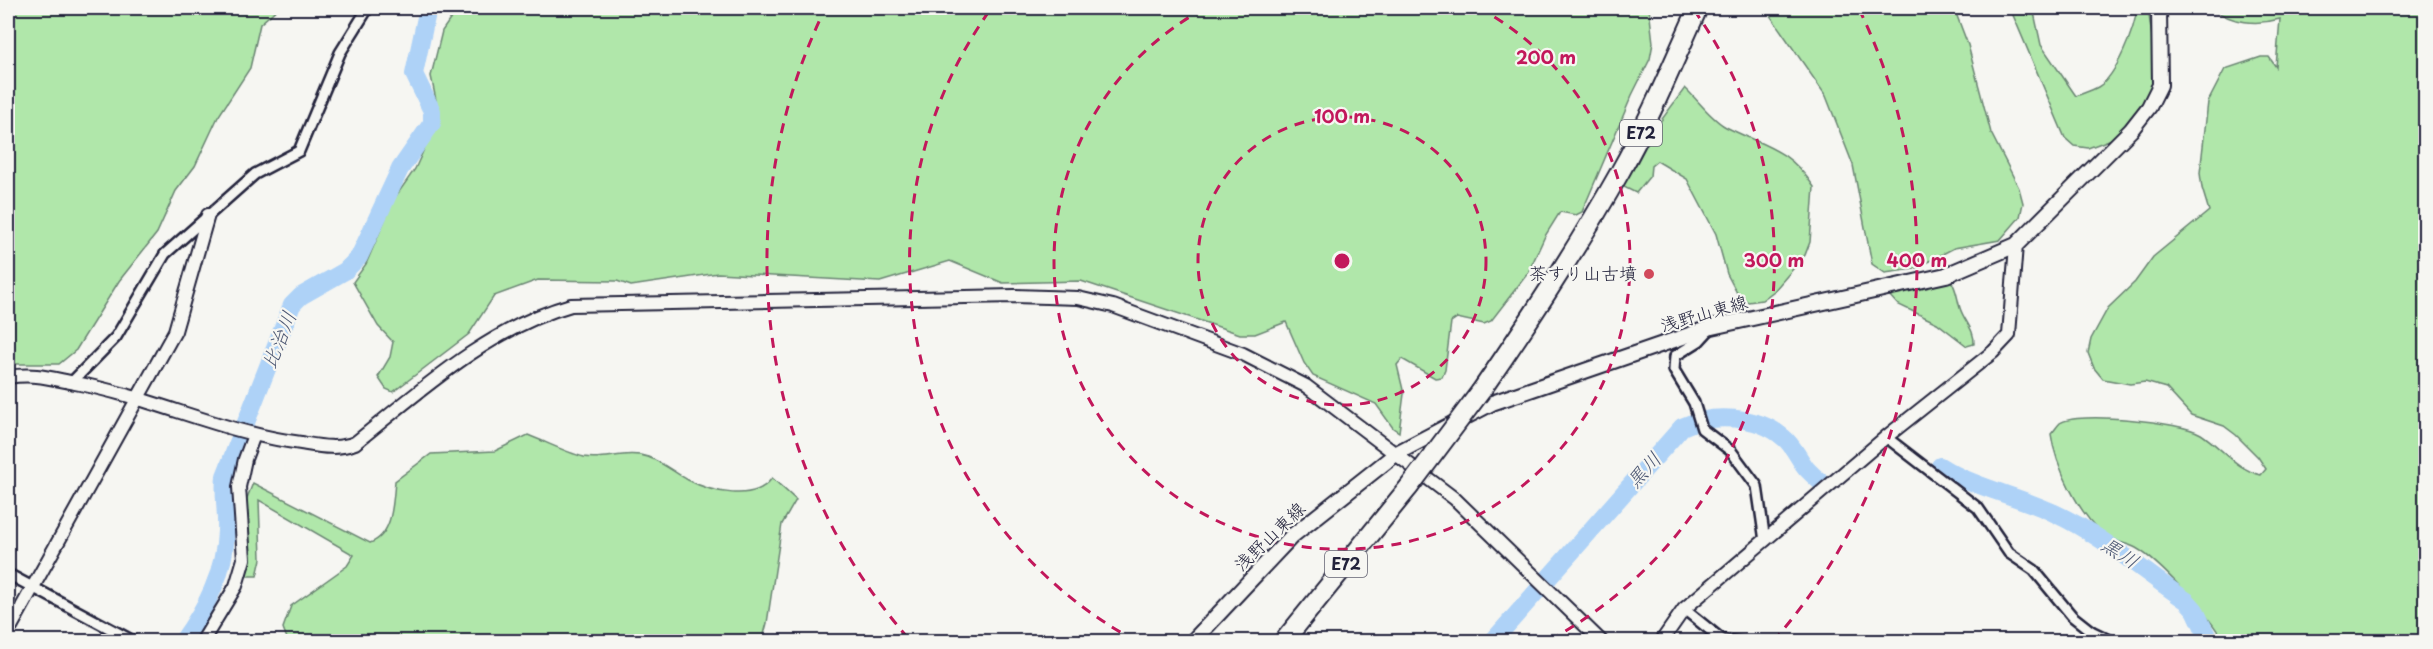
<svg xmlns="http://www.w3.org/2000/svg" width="2433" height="649" font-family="'Playpen Sans','Klee One',sans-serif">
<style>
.green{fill:#b0e7aa;stroke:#698472;stroke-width:1.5}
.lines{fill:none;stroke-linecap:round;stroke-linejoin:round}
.river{stroke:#aed2f7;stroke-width:18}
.minor-casing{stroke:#22223b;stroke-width:14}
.tertiary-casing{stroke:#22223b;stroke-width:16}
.secondary-casing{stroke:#22223b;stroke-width:18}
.motorway-casing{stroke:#22223b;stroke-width:22}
.minor{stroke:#f6f6f2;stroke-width:9}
.tertiary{stroke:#f6f6f2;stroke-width:12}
.secondary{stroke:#f6f6f2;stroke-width:14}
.motorway{stroke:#f6f6f2;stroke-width:18}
.motorway-bridge-casing{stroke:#22223b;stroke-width:22;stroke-linecap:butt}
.motorway-bridge{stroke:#f6f6f2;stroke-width:18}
.ring{fill:none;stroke:#c2185b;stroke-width:3;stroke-dasharray:10 8}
.poi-dot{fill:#d1495b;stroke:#f6f6f2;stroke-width:2}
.labels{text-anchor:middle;stroke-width:4.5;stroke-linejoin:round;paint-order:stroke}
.shield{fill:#f6f6f2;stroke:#626272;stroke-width:1.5}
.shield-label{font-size:16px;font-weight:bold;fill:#22223b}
.poi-label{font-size:18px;fill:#22223b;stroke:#f6f6f2;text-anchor:end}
.street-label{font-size:18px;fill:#22223b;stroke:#f6f6f2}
.water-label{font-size:20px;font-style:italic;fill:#4c5773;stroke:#f6f6f2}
.centre{fill:#c2185b;stroke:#f6f6f2;stroke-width:3}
.ring-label{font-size:18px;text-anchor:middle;font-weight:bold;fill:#c2185b;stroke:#f6f6f2;stroke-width:4.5;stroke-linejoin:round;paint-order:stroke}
</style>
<rect width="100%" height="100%" fill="#f6f6f2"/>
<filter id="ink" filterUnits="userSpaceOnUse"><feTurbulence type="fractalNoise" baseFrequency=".0167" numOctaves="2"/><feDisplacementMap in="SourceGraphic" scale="12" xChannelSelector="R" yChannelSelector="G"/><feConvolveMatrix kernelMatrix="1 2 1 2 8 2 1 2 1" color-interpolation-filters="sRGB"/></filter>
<g filter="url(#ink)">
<g class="green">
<polygon points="8,8 278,8 260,24 250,68 218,117 195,166 176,191 157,233 119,281 76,350 59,364 8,364"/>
<polygon points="458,8 1649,8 1653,43 1650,59 1632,95 1582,212 1576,215 1560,212 1545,236 1528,273 1491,321 1484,324 1457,318 1451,322 1445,370 1442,377 1435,378 1402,359 1397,365 1404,394 1399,432 1393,428 1376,404 1313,376 1304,363 1286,322 1255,334 1240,334 1081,281 1003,283 950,261 880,282 718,273 631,286 617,281 538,280 494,296 469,334 393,392 386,389 378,377 390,357 393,342 378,326 353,282 366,264 394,199 415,169 434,127 437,105 431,76 442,31"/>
<polygon points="1765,8 1954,8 1968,45 1991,133 2019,188 2023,203 2020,217 2000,240 1954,248 1914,269 1885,273 1872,264 1853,165 1826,96"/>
<path d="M2010 8H2033L2041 45 2076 96C2083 93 2091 91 2098 87 2116 77 2135 28 2137 8H2148L2157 75 2130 128 2117 137 2088 148 2074 146 2065 138Z"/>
<path d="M2213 8H2425V641H2223C2212 618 2159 561 2136 548 2125 542 2114 543 2103 534 2079 514 2055 465 2051 434 2054 431 2057 426 2060 423 2077 411 2182 422 2201 434 2221 447 2237 470 2261 475L2266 469 2258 457 2236 435 2224 426 2191 415 2166 388 2145 382 2130 384 2103 379 2094 368 2088 353 2091 339 2108 308 2135 282 2153 257 2209 211 2202 188 2200 173 2208 102 2225 69 2261 57H2269L2276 67 2280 19C2258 25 2231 24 2213 8Z"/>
<path d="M1685 88C1698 100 1711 119 1726 127 1765 147 1787 147 1814 187L1810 242 1805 255 1774 291 1762 300 1748 302 1737 293 1727 274 1716 234 1687 179 1657 161 1651 166 1650 176 1636 193 1620 185 1628 165Z"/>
<path d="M1951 281C1957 289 1957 299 1960 308 1964 321 1975 330 1974 344L1967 346 1937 323 1897 304 1889 295Z"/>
<path d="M528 435C546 442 565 452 584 457 604 461 627 450 648 457 662 462 675 473 688 480 711 492 755 503 772 478L796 500 782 524 767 623 762 642 288 641 283 628 291 606 347 566 354 555 259 500 261 559 257 576H247L245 503 253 483 370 543C393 535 393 503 395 481L431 454 495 451Z"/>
</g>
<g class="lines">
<g class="river">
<path d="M1940 466C1975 488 2016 495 2054 513 2102 535 2143 571 2187 601L2195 610 2210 642"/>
<path d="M182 642C206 608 225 573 226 531 227 513 223 495 225 476L292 305 301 296 345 271 359 257 400 169 432 123V111L414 74 428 8"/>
<path d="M1492 642 1682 427C1712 413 1758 415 1784 438 1793 445 1798 458 1806 468 1812 475 1820 481 1826 487"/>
</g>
<g class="minor-casing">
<g id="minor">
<polyline points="1710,329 1699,341 1675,356 1674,370 1694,403 1702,429 1731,451 1757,486 1765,541"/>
<polyline points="72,382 116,337 165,254 255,174 299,151 340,53 368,8"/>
<polyline points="1886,437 1978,508 2009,553 2034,570 2072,616 2091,631 2114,642"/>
<polyline points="8,574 135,642"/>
<polyline points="1684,609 1725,642"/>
<polyline points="1724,640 1739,642"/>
<polyline points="2082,642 2091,631"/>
</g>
</g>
<g class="tertiary-casing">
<g id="tertiary">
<path d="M8 377C35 373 49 378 75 383 152 397 223 433 301 443 319 446 337 450 355 443 420 391 489 328 571 305L1015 296 1078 298 1113 306 1243 354 1306 386 1455 499 1602 642"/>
<polyline points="8,632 175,331 208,215"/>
<polyline points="202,642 236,586 244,559 239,487 245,459 254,435"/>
<polyline points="1661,642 1684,609 1886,437 1993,352 2009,335 2016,245"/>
</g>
</g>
<g class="secondary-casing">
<polyline id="secondary" points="1192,642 1292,536 1397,453 1492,403 1712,327 1946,275 2016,245 2131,130 2149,107 2160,85 2159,8"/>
</g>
<g class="motorway-casing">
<g id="motorway">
<path d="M1481 391C1530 320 1578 247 1620 172 1650 119 1673 63 1698 8"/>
<polyline points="1283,642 1409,487"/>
</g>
</g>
<use href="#minor" class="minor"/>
<use href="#tertiary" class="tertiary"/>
<use href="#secondary" class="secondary"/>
<use href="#motorway" class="motorway"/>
<g class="motorway-bridge-casing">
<polyline id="motorway-bridge" points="1409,487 1481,391"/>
</g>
<use href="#motorway-bridge" class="motorway-bridge"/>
</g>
</g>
<g class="ring">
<circle cx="1342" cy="261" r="144"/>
<path d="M1479 8A288 288 0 1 1 1205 8"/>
<path d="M1136 641A432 432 0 0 1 990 10M1694 10A432 432 0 0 1 1548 641"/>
<path d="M908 638A575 575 0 0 1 825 9M1859 9A575 575 0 0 1 1776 638"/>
</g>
<circle class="poi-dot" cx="1649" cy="274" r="6"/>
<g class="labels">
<g class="shield">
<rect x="1620" y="120" width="42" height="26" rx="4.5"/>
<rect x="1325" y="551" width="42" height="26" rx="4.5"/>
</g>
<g class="shield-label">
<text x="1641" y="139">E72</text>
<text x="1346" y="570">E72</text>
</g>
<g class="poi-label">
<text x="1637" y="280">茶すり山古墳</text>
</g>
<g class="street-label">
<text transform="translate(1704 314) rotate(-16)" y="6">浅野山東線</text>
<text transform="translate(1270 537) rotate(-44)" y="6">浅野山東線</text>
</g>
<g class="water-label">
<text transform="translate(279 340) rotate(-68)" y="7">比治川</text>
<text transform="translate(1644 470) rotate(-48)" y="7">黒川</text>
<text transform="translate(2120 553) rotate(33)" y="7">黒川</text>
</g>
</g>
<circle cx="1342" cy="261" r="9" class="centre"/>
<g class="ring-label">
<text x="1546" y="64">200 m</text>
<text x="1342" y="123">100 m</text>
<text x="1774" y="267">300 m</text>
<text x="1917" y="267">400 m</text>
</g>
<rect width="2433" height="649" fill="none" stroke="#f6f6f2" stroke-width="30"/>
<rect x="15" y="15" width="2403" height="619" fill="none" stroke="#22223b" stroke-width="2" filter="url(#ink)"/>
</svg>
